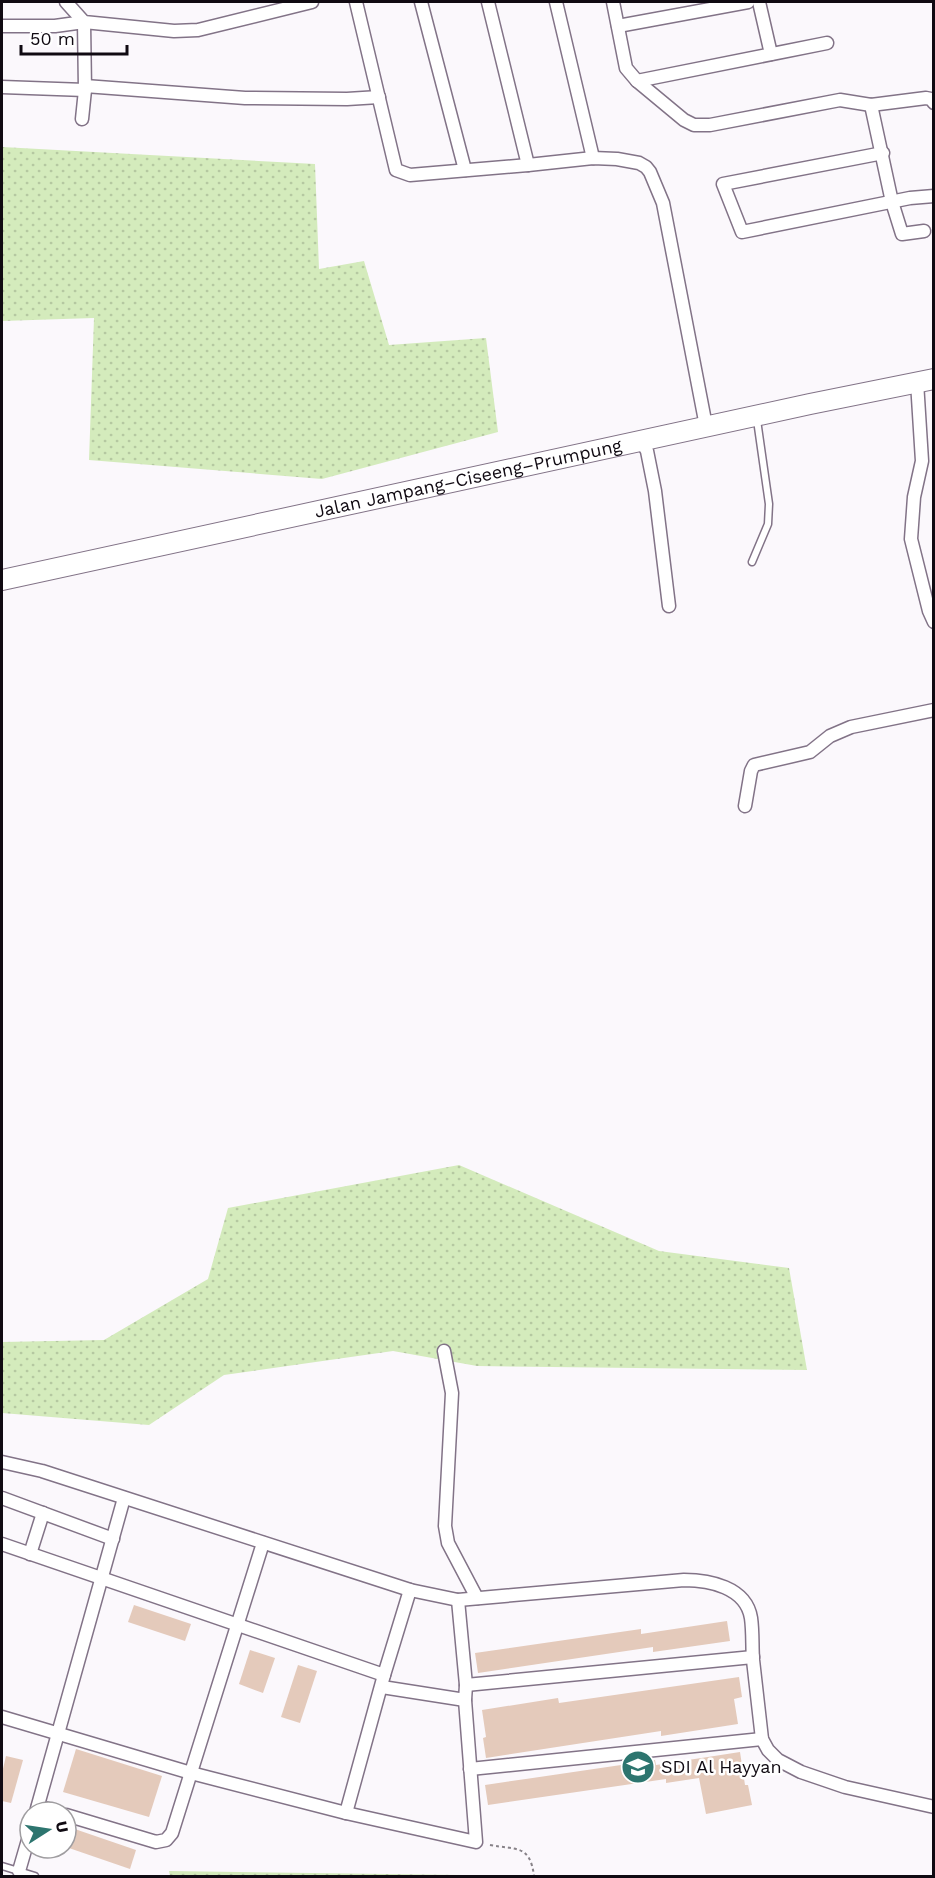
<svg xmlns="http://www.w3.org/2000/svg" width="935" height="1878" font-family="'Work Sans',sans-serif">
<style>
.grass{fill:url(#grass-dots)}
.building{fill:#e4cabb}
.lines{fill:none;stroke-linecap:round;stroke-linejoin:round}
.service-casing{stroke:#827387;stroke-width:9}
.minor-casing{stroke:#827387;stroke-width:15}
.primary-casing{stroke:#827387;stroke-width:22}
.path{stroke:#878288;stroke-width:2;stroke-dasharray:3 3;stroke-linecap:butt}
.service{stroke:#fff;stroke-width:6}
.minor{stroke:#fff;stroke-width:12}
.primary{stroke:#fff;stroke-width:20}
.labels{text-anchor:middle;stroke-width:5;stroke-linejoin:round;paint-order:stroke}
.street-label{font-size:18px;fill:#100a12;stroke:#fff}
.poi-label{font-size:18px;fill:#100a12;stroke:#fff;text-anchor:start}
</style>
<defs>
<pattern id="grass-dots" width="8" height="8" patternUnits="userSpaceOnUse" patternTransform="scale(1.5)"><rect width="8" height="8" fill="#d4ebbc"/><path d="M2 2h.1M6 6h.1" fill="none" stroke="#b5c8a1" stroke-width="1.8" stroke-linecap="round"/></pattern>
</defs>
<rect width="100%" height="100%" fill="#fbf8fc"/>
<g class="grass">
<polygon points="2,147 315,164 319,269 364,261 389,345 486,338 498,432 322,479 89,460 94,318 2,321"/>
<polygon points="459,1165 659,1251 789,1268 807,1370 477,1366 393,1351 224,1375 149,1425 2,1413 2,1342 104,1340 208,1279 228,1208"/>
<polygon points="169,1871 463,1875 463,1876 170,1876"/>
</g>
<g class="building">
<polygon points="134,1605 191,1624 185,1641 128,1622"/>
<polygon points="727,1621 730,1641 653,1652 653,1647 478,1673 475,1653 641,1629 641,1634"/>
<polygon points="250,1650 275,1658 263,1693 239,1684"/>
<polygon points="298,1665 317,1671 300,1723 281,1717"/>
<polygon points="739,1677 742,1697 734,1699 738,1724 661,1736 661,1731 486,1758 483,1738 486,1737 482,1710 558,1698 559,1703"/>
<polygon points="76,1749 162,1776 149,1817 63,1792"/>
<polygon points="740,1752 745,1785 748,1785 752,1805 706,1814 699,1778 666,1783 666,1779 488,1805 485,1785 655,1760 656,1765"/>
<polygon points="6,1756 23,1760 11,1803 2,1801 2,1773"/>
<polygon points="66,1826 136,1850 130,1869 66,1847"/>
</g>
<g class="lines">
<g class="service-casing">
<g id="service">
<polyline points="752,562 768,524 769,504 757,420"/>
<polyline points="2,1866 35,1876"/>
</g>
</g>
<g class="minor-casing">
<g id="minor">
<polyline points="66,2 84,22 174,31 198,30 312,2"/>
<polyline points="356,2 396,170 410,175 528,165 593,158 617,159 639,163 646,167 650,172 663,203 706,426"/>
<polyline points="421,2 465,170"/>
<polyline points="488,2 528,165"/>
<polyline points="556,2 593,158"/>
<polyline points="613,2 626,68 637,81 684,120 694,125 710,125 840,100 871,105 926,98 931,99 934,103"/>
<polyline points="759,2 771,54"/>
<polyline points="2,26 55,26 84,22 85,90 82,119"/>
<polyline points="618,26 748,2"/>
<polyline points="637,81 827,43"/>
<polyline points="85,86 245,98 347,99 379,97"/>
<polyline points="2,87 85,90"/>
<polyline points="871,105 892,202 902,234 924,231"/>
<polyline points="883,153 723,184 742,232 910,198 934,196"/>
<polyline points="917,382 922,461 914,497 911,539 929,611 934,622"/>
<polyline points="641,441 647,451 655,491 669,606"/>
<polyline points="745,806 751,771 754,765 810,752 830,736 851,727 934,710"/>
<polyline points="444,1351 452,1393 445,1526 448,1543 477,1598"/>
<path d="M2 1462 42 1471 410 1590 458 1600 684 1580C709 1580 746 1587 751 1618 753 1632 752 1646 753 1660 756 1686 759 1712 762 1739L768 1750 778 1760 801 1772 845 1787 934 1807"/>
<polyline points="2,1498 113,1539"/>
<polyline points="2,1544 384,1675"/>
<polyline points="30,1554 43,1513"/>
<polyline points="466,1685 753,1657"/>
<polyline points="382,1687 465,1700"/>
<polyline points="2,1717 191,1773 346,1813 476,1842 465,1700 466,1685 458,1600"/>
<polyline points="470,1769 762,1739"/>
<polyline points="38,1806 57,1812"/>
<polyline points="36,1812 124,1498"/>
<polyline points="346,1813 384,1675 410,1590"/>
<polyline points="66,1815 156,1842 166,1840 172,1833 263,1543"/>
<polyline points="19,1871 30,1833"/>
</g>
</g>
<g class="primary-casing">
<g id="primary">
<path id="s1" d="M2 580 810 404 934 379"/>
</g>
</g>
<path class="path" d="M490 1845C516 1850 530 1844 534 1876"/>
<use href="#service" class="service"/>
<use href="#minor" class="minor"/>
<use href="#primary" class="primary"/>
</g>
<defs>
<g id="school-disc" transform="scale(1.725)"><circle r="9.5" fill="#2d756f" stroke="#fff"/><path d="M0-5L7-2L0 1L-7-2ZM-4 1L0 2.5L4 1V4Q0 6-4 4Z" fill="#fff"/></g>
</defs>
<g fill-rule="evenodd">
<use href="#school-disc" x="638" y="1767"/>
</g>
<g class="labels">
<g class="street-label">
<text dy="6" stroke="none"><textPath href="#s1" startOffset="477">Jalan Jampang–Ciseeng–Prumpung</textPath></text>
</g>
<g class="poi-label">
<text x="661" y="1773">SDI Al Hayyan</text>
</g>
</g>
<rect width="935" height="1878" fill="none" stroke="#100a12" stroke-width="6"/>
<g transform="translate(48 1830) rotate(78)"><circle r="28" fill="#ffffff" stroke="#9f9da0" stroke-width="1.5"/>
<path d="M0-4.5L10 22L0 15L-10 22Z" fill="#2d756f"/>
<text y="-9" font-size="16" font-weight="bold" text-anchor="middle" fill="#100a12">U</text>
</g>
<path d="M21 45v9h106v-9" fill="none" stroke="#100a12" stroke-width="3"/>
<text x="30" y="45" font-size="18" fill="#100a12" stroke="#ffffff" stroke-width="4.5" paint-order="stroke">50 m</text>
</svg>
